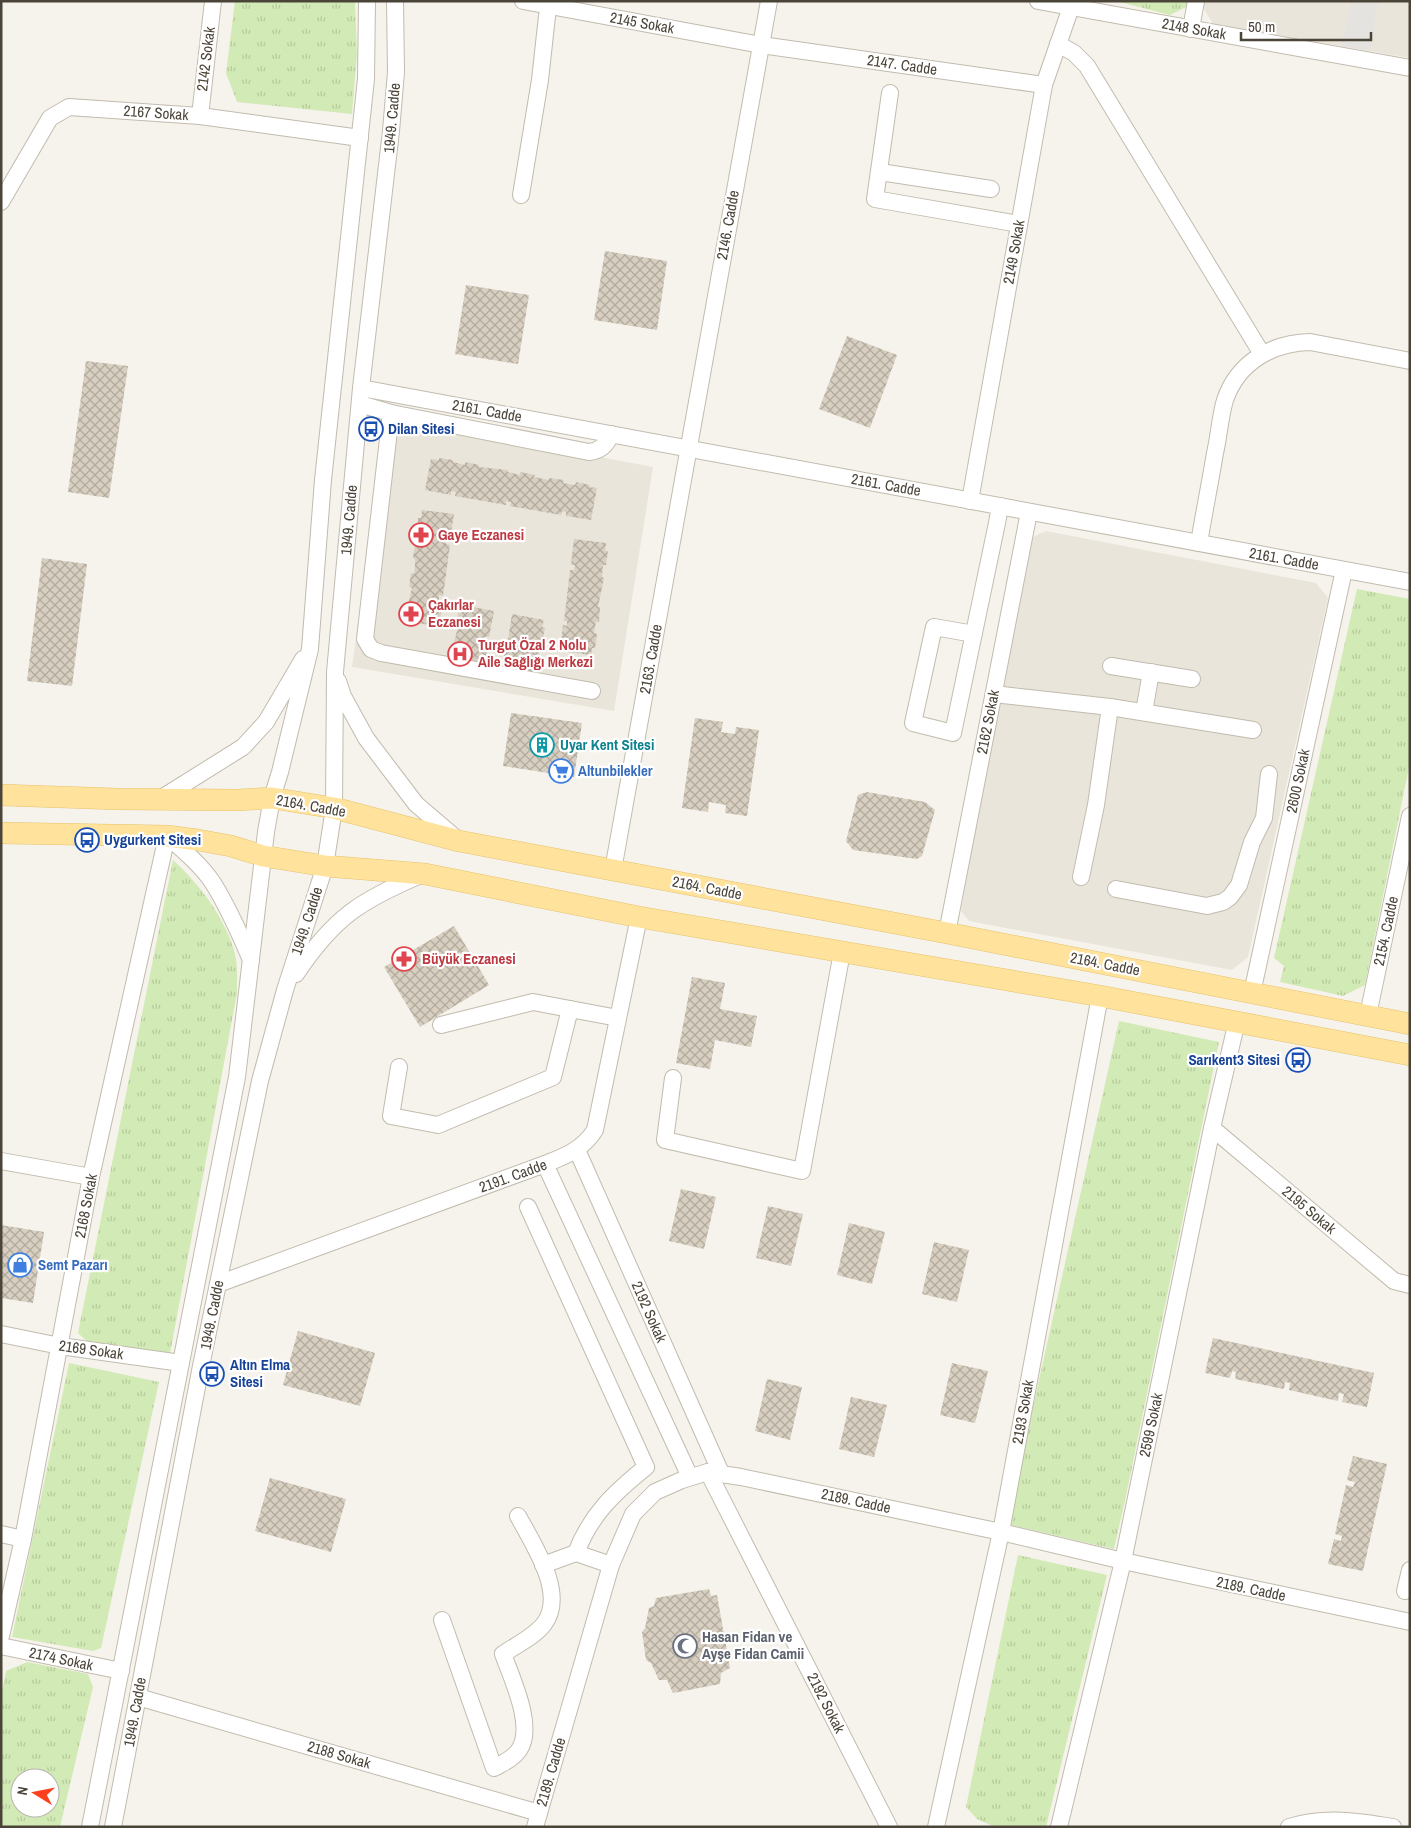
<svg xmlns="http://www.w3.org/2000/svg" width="1411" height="1828" font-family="'Archivo Narrow',sans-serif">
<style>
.residential{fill:#eae5da}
.park{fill:url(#park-tufts);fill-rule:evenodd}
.parking{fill:#e5e3e0}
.building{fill:url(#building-cross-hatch)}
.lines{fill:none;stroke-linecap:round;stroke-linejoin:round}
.minor-casing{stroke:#c2bbae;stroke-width:18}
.major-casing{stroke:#e6c16a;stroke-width:22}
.minor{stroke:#fff;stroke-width:16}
.major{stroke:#ffe39c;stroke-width:21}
.labels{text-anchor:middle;stroke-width:4.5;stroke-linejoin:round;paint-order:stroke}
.street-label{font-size:15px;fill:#4b4439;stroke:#fff}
.transit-label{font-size:15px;font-weight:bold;fill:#164399;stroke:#fff;text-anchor:start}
.health-label{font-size:15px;font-weight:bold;fill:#be3a42;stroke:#fff;text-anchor:start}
.culture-label{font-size:15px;font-weight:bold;fill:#0d838f;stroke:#fff;text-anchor:start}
.shop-label{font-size:15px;font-weight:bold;fill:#366cbe;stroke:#fff;text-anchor:start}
.worship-label{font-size:15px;font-weight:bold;fill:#5b616d;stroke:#fff;text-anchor:start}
</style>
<defs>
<pattern id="park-tufts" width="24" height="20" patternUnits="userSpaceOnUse" patternTransform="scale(1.25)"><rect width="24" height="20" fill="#d2eab5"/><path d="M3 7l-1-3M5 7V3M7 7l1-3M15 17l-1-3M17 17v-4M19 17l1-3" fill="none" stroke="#b6ca9c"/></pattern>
<pattern id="building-cross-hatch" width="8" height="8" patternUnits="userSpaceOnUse" patternTransform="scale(1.25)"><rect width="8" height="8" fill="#d8cfc1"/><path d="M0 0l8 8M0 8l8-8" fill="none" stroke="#b1aa9e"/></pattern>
</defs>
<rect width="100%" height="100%" fill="#f6f3ec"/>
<g class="residential">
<polygon points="1202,1 1410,1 1410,58 1213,24 1201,4"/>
<polygon points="387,417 653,467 614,711 352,667"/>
<polygon points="1046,531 1316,583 1328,598 1248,957 1232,970 969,921 961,911 979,803 1033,537"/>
</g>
<g class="park">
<polygon points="235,1 355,1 357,54 352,114 237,102 226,73"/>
<polygon points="1116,1 1191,1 1190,5 1170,15"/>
<polygon points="1357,589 1410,599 1410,762 1365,985 1343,996 1280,982 1284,966 1274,958"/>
<path d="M173 860C200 885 223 915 234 950 238 963 237 979 237 993L169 1359 91 1345 78 1333Z"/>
<polygon points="1119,1021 1219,1042 1126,1496 1114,1549 1011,1525 1008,1519"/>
<polygon points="69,1363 159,1382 101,1648 93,1651 12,1637"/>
<polygon points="1018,1555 1107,1575 1046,1827 995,1827 977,1819 966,1807"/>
<path d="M27 1662 88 1674 93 1687 60 1827H1V1697L6 1671ZM20 1778H50V1808H20Z"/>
</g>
<polygon class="parking" points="1351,1 1378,1 1370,51 1342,46"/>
<g class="building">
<polygon points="605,251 667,261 657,330 594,320"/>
<polygon points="466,285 529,295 518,364 455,354"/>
<polygon points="847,336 897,355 870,428 819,409"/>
<polygon points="86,361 128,366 109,498 68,492"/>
<polygon points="439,458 453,460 453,462 465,465 465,462 479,465 479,467 508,470 508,472 520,475 520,472 535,475 534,477 549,480 549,478 564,480 563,483 575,485 576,482 590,485 589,487 597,488 591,520 566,516 566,512 562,511 561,515 510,506 511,502 506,501 506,505 455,496 456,492 451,491 451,495 425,490 431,459 439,460"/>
<polygon points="422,510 454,514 450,540 447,540 446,544 450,545 443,596 439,595 439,600 443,601 439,626 407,622 408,614 406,614 412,588 409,587 411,573 414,574 415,566 415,559 413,558 415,544 417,544 418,518 421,518"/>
<polygon points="574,539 606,543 605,551 608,551 606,565 603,565 602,577 604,578 598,607 600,607 599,622 596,621 594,633 597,634 595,648 592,648 591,655 560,651 563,625 567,626 567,621 564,621 570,570 574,570 575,565 571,565"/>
<polygon points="42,558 87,564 72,686 27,681"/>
<polygon points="462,605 494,611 489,637 486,636 485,641 489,641 484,667 452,661 454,653 451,653 458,627 456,627 458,613 461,613"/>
<polygon points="512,614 544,620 542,627 545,628 542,642 540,641 537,668 535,668 534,675 502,670 506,644 510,645 511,640 508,640"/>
<polygon points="511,713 582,723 574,777 503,766"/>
<polygon points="695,718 723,722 721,732 735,734 736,727 759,730 747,816 725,813 726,805 709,802 708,812 682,808"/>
<polygon points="867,792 925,802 935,810 922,856 917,859 853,850 846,841 858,795"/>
<polygon points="454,926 489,985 420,1027 384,967"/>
<polygon points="692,977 725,983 720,1009 757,1016 751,1047 715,1040 710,1069 676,1063"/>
<polygon points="681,1189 716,1197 704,1249 669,1241"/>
<polygon points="768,1206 803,1214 791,1266 756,1258"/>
<polygon points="849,1223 885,1232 872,1284 837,1275"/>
<polygon points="1,1225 44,1232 33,1303 1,1298"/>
<polygon points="934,1242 969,1250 957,1302 922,1294"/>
<polygon points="298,1331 375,1353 360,1406 283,1385"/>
<polygon points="1213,1338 1374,1373 1367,1407 1342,1402 1344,1394 1339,1393 1338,1401 1289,1390 1290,1383 1285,1382 1284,1389 1235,1379 1236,1372 1232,1371 1230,1378 1205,1373"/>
<polygon points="952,1363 988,1371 975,1423 940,1415"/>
<polygon points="767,1379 802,1387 790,1440 755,1431"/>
<polygon points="851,1397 887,1405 874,1457 839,1449"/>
<polygon points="1353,1456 1387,1464 1363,1571 1328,1564 1334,1539 1341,1541 1342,1536 1335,1534 1346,1485 1353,1487 1355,1482 1347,1480"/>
<polygon points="270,1478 346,1499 331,1552 255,1531"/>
<polygon points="709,1589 711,1596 717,1595 730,1668 721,1673 720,1684 673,1693 667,1680 659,1680 651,1663 646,1660 642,1632 645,1628 649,1608 654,1606 656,1598"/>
</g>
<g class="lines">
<g class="minor-casing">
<g id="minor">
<polyline points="523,1 761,45 1044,85"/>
<polyline points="1038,1 1410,68"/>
<polyline points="1191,29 1196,1"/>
<polyline points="1058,44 1074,53 1087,66 1262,354"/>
<polyline points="890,93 875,199 1019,224"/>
<polyline points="200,116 213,1"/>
<polyline points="880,172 991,189"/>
<polyline points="521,195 540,80 547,16 549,6"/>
<polyline points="1,202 50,118 69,107 200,116 360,138"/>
<polyline points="361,388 1410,582"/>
<polyline points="360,404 391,413"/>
<polyline points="970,501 1044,85 1071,7"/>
<path d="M1199 543C1204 513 1210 483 1215 453 1219 436 1220 417 1225 400 1238 362 1272 343 1310 342L1410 361"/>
<polyline points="974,634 934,627 913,723 953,733 997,523 1000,506"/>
<polyline points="1111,666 1192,679"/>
<polyline points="338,681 343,696 366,738 394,775 416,804 457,839"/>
<path d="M592 691 381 653 371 649 365 639 391 413 589 452C600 451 607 445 611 434"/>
<polyline points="994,694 1110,707 1253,730"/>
<polyline points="1144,712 1151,672"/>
<polyline points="160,799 243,747 266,722 303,659"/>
<polyline points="613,870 769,1"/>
<polyline points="1081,877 1096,805 1110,707"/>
<polyline points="1116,889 1207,906 1223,902 1230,897 1239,885 1252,842 1264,818 1269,774"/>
<polyline points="947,933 1029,512"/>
<path d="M296 974C334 917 361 900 423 874"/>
<polyline points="1252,993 1344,570"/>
<polyline points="1368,1015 1410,816"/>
<polyline points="441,1025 533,1002 618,1018"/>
<polyline points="399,1067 391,1116 438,1125 553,1077 570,1009"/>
<polyline points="673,1078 665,1140 802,1171 842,952"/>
<polyline points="1212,1128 1394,1281 1410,1285"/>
<polyline points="577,1150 721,1473"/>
<polyline points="1,1161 91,1177"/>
<polyline points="545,1164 690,1477"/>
<path d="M528 1207 646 1467C614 1493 591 1514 576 1553"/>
<path d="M218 1284 545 1164C566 1156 583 1149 595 1130L639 917"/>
<polyline points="1,1334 60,1346 181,1363"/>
<polyline points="708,1472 889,1827"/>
<polyline points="1,1534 23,1539"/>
<polyline points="543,1565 576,1553 611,1565"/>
<polyline points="1405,1591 1410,1570"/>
<path d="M442 1620 494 1768C503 1763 513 1759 519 1750 535 1727 512 1679 503 1654 516 1645 534 1637 544 1624 567 1594 533 1544 518 1516"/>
<path d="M1 1636 23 1539 91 1177 167 836C183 850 201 865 213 883 228 907 240 934 251 960"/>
<polyline points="1,1646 121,1671"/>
<polyline points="138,1697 539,1813"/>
<polyline points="90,1827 237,1077 266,832 272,798 280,772 310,649 323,480 366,79 367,1"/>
<polyline points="113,1827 201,1366 260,1081 285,990 325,866 334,808 335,672 361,388 391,131 396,72 395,1"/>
<polyline points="535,1827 611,1565 633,1514 655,1492 682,1480 708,1472 741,1477 1001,1532 1123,1561 1410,1622"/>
<polyline points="936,1827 1001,1532 1100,996"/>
<polyline points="1059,1827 1123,1561 1212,1128 1237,1021"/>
<path d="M1289 1827C1324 1816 1358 1821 1393 1827"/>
</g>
</g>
<g class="major-casing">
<g id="major">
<polyline points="1,795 118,799 237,800 272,798 334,808 459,841 947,933 1410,1024"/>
<polyline points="1,833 167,836 198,840 231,846 263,856 325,866 425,874 639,917 1100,996 1410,1055"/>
</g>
</g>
<use href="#minor" class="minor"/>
<use href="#major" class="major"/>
</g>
<defs>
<g id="bus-ring" transform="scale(1.25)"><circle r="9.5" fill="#fff" stroke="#1a4fb4" stroke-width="1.5"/><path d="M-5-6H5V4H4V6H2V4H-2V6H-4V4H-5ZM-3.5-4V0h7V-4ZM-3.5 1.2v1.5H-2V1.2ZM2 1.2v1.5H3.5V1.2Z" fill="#1a4fb4"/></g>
<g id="pharmacy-ring" transform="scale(1.25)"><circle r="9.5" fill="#fff" stroke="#e0444e" stroke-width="1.5"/><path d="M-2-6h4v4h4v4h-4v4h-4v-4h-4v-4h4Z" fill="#e0444e"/></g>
<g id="hospital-ring" transform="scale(1.25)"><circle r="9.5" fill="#fff" stroke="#e0444e" stroke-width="1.5"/><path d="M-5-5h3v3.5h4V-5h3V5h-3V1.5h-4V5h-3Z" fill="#e0444e"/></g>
<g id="building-ring" transform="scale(1.25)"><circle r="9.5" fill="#fff" stroke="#0f9aa8" stroke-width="1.5"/><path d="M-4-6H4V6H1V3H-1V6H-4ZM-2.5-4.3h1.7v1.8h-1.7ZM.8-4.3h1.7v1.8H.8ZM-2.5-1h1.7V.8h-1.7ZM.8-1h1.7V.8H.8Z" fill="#0f9aa8"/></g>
<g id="supermarket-ring" transform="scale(1.25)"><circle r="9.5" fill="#fff" stroke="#3f7fe0" stroke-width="1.5"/><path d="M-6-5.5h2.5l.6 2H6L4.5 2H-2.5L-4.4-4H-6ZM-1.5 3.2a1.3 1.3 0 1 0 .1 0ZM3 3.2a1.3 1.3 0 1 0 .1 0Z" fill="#3f7fe0"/></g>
<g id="shop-ring" transform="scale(1.25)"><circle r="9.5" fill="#fff" stroke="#3f7fe0" stroke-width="1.5"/><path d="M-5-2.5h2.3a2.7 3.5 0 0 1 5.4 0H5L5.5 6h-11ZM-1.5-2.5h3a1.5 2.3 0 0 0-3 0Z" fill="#3f7fe0"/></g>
<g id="mosque-ring" transform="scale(1.25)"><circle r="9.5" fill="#fff" stroke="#6b7280" stroke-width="1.5"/><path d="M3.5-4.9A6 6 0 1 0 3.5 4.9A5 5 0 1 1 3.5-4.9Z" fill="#6b7280"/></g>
</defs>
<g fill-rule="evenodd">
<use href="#bus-ring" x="371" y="429"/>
<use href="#pharmacy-ring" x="421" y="535"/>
<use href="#pharmacy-ring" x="411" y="614"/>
<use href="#hospital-ring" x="460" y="654"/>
<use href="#building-ring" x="542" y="745"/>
<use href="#supermarket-ring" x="561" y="771"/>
<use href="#bus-ring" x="87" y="840"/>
<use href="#pharmacy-ring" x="404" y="959"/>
<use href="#bus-ring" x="1298" y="1060"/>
<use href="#shop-ring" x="20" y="1265"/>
<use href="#bus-ring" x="212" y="1374"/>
<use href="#mosque-ring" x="685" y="1646"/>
</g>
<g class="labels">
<g class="street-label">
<text transform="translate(642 23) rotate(10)" y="5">2145 Sokak</text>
<text transform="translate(1194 29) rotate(10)" y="5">2148 Sokak</text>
<text transform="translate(206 59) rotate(-83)" y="5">2142 Sokak</text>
<text transform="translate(902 65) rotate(8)" y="5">2147. Cadde</text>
<text transform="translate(156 113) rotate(4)" y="5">2167 Sokak</text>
<text transform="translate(392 118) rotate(-85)" y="5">1949. Cadde</text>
<text transform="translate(728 225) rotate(-80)" y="5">2146. Cadde</text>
<text transform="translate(1014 252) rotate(-80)" y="5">2149 Sokak</text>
<text transform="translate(487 411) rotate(10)" y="5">2161. Cadde</text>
<text transform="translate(886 485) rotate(10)" y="5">2161. Cadde</text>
<text transform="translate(349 520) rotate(-85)" y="5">1949. Cadde</text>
<text transform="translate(1284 559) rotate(10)" y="5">2161. Cadde</text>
<text transform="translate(651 659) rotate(-80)" y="5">2163. Cadde</text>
<text transform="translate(988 722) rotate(-79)" y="5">2162 Sokak</text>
<text transform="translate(1298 781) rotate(-78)" y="5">2600 Sokak</text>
<text transform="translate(311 806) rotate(10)" y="5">2164. Cadde</text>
<text transform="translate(707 888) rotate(11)" y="5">2164. Cadde</text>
<text transform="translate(307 921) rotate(-72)" y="5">1949. Cadde</text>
<text transform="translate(1386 931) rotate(-78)" y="5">2154. Cadde</text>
<text transform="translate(1105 964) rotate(11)" y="5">2164. Cadde</text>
<text transform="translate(513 1176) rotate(-20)" y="5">2191. Cadde</text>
<text transform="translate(86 1206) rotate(-79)" y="5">2168 Sokak</text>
<text transform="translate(1309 1210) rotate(40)" y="5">2195 Sokak</text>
<text transform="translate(649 1312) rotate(66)" y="5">2192 Sokak</text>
<text transform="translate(212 1315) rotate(-79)" y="5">1949. Cadde</text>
<text transform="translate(91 1350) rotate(8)" y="5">2169 Sokak</text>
<text transform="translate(1023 1412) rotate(-80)" y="5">2193 Sokak</text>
<text transform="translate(1151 1425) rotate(-78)" y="5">2599 Sokak</text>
<text transform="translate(856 1501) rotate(12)" y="5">2189. Cadde</text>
<text transform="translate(1251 1589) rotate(12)" y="5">2189. Cadde</text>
<text transform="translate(61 1659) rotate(12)" y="5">2174 Sokak</text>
<text transform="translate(826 1703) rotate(63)" y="5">2192 Sokak</text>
<text transform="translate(135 1712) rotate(-80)" y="5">1949. Cadde</text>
<text transform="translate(339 1755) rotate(16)" y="5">2188 Sokak</text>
<text transform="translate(551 1772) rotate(-74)" y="5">2189. Cadde</text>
</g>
<g class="transit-label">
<text x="388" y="434">Dilan Sitesi</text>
<text x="104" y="845">Uygurkent Sitesi</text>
<text x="1280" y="1065" text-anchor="end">Sarıkent3 Sitesi</text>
<text x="230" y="1370">Altın Elma<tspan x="230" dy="17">Sitesi</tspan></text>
</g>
<g class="health-label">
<text x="438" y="540">Gaye Eczanesi</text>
<text x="428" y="610">Çakırlar<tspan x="428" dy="17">Eczanesi</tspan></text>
<text x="478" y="650">Turgut Özal 2 Nolu<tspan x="478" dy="17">Aile Sağlığı Merkezi</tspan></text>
<text x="422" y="964">Büyük Eczanesi</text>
</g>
<g class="culture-label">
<text x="560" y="750">Uyar Kent Sitesi</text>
</g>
<g class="shop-label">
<text x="578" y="776">Altunbilekler</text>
<text x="38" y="1270">Semt Pazarı</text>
</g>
<g class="worship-label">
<text x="702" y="1642">Hasan Fidan ve<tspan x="702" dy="17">Ayşe Fidan Camii</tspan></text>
</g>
</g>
<rect width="1411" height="1828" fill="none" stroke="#4b4439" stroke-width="5"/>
<g transform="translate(35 1793) rotate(280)"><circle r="24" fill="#ffffff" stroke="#b7b4b0"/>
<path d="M0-4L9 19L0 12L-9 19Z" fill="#fc3f1d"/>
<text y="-8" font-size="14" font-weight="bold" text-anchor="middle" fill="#4b4439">N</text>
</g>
<path d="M1241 32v8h130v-8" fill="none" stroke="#4b4439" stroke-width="2.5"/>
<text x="1248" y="32" font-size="15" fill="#4b4439" stroke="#ffffff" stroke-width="4" paint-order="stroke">50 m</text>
</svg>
